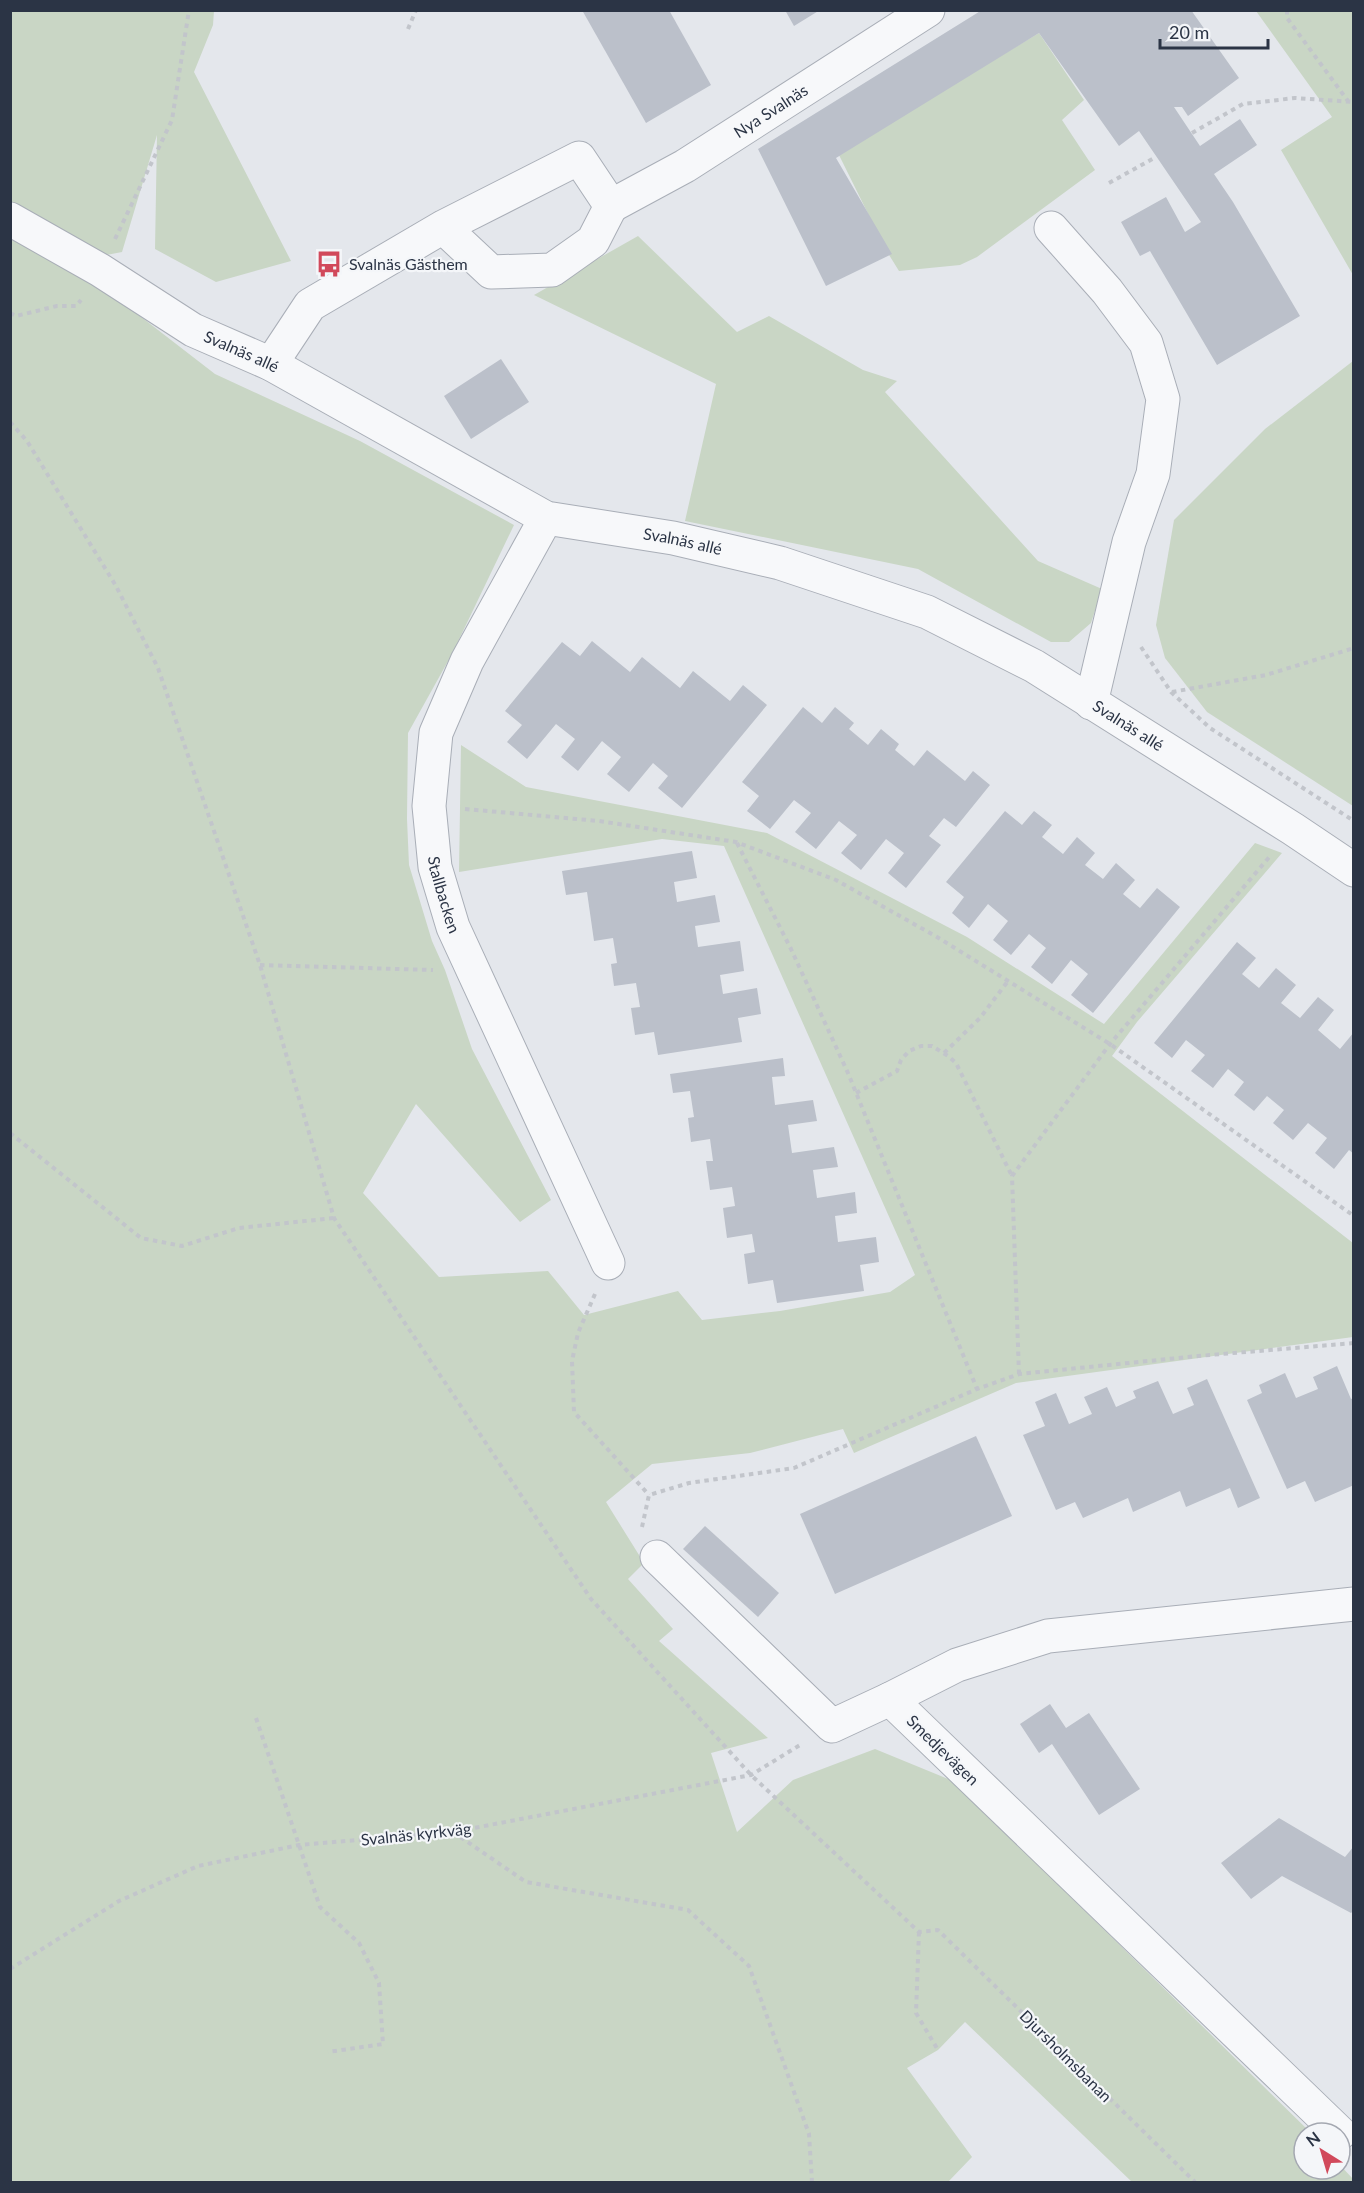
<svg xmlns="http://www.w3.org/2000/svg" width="1364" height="2193" font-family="Lato,sans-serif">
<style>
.green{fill:#c9d6c5}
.building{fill:#bbc0ca}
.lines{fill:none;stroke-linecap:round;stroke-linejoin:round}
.minor-casing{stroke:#a9aeb7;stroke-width:35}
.path{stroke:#c2c5cb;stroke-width:4;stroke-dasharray:4.5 4.5;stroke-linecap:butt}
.minor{stroke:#f7f8fa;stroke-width:33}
.labels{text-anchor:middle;stroke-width:4.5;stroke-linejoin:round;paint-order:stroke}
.street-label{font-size:16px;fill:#2b3445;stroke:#f4f6f9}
.poi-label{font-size:16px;fill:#2b3445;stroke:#f4f6f9;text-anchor:start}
</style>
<rect width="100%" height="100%" fill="#e4e7ec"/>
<g class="green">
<polygon points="11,11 214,11 213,25 194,72 291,261 216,282 155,249 157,135 122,252 70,262 215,374 360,441 514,525 452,654 408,733 407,819 409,865 432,941 445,970 472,1049 551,1200 520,1222 416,1104 363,1193 439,1277 548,1271 584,1315 678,1291 702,1320 780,1311 890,1292 915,1275 724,846 662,839 459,872 461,745 526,787 767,833 967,937 1104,1024 1255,843 1282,853 1137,1022 1112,1056 1353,1243 1353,1337 1016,1383 854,1453 843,1429 750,1453 652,1464 606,1502 644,1563 628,1579 673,1629 659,1641 768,1738 711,1753 737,1832 793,1780 875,1749 953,1781 1311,2133 1304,2133 1304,2169 1340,2169 1340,2165 1353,2179 1353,2182 1132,2182 965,2022 938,2050 907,2068 972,2157 948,2182 11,2182"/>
<polygon points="1256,11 1353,11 1353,275 1281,150 1332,117"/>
<polygon points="1039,33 1084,100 1062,120 1095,170 977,257 960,265 899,271 886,250 838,153"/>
<polygon points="638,236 737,332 769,316 863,370 897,381 885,392 1038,561 1102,589 1091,623 1069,642 1051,642 918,569 685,521 716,384 534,295"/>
<polygon points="1353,361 1353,806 1207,712 1165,658 1156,625 1174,520 1265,429"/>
</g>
<g class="building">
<polygon points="582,10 669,10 711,85 646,123"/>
<polygon points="785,10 820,10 794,26"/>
<polygon points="982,10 1191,10 1239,78 1188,116 1182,107 1174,107 1200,146 1240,119 1257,145 1214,174 1233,202 1300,316 1217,365 1150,251 1140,256 1121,222 1166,197 1185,232 1201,222 1139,131 1119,146 1039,33 836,158 892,254 826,286 758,149"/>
<polygon points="501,359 529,402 471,439 444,396"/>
<polygon points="592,641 630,672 642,657 680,688 693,671 730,701 743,685 767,705 682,808 658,788 668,776 653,763 629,792 607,774 621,757 602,741 578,771 561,757 575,739 556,724 527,759 507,742 522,725 505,711 562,642 580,656"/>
<polygon points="803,707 822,723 835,707 854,723 849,729 868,745 881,729 899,744 895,750 914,766 927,750 965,781 973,771 990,785 956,827 944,818 929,836 941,845 906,888 888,873 904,853 886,839 861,870 841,853 857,835 839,821 816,849 795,832 811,813 794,800 770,829 747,811 759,796 742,782"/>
<polygon points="1005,811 1022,825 1034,811 1052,825 1042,837 1063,854 1077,837 1095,853 1085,865 1103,879 1116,863 1135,880 1123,894 1140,908 1157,888 1180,907 1093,1013 1071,995 1088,974 1071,960 1052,984 1031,967 1046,948 1029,934 1011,955 993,940 1008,921 988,904 969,928 952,913 964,897 946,882"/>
<polygon points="692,851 697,878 674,882 677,902 715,895 720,922 695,926 698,947 740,941 744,971 720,975 723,994 757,988 761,1014 738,1018 742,1042 658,1055 654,1032 635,1035 631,1008 640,1007 636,983 614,986 611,964 617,963 613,938 594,941 587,892 566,895 562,871"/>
<polygon points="1237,942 1256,958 1242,974 1259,988 1276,968 1296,985 1281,1003 1300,1018 1318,997 1334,1010 1318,1030 1340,1049 1354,1032 1354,1154 1349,1150 1334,1169 1315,1153 1327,1138 1308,1123 1293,1140 1273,1123 1284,1110 1267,1096 1254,1111 1234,1095 1244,1082 1228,1069 1213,1088 1191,1071 1205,1055 1186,1040 1172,1058 1154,1043"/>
<polygon points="783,1058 785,1076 772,1077 775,1105 813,1100 817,1121 788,1125 792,1153 834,1147 838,1167 813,1170 817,1198 855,1192 857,1213 835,1216 838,1242 876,1237 879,1262 860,1265 864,1291 777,1303 773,1280 748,1284 744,1254 755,1252 752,1234 727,1238 723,1208 735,1206 732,1187 710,1190 706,1161 713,1161 710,1139 691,1142 688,1118 694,1117 690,1091 673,1093 670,1074"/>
<polygon points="1337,1366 1351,1399 1354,1398 1354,1485 1315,1502 1305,1481 1287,1489 1247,1400 1262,1393 1259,1385 1285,1373 1296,1398 1318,1389 1313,1377"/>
<polygon points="1207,1379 1260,1498 1238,1508 1230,1488 1186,1507 1180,1491 1133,1512 1128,1498 1083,1518 1075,1502 1056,1510 1023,1435 1045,1426 1035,1402 1056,1393 1069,1424 1092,1414 1084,1397 1107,1387 1116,1407 1136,1398 1133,1391 1158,1381 1173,1414 1194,1405 1187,1388"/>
<polygon points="976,1436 1012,1516 835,1594 800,1514"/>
<polygon points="705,1526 779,1593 758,1617 683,1549"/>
<polygon points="1050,1704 1066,1728 1089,1713 1140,1789 1099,1815 1052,1744 1039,1753 1020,1724"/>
<polygon points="1279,1818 1345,1857 1354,1846 1354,1910 1351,1913 1282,1876 1251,1899 1221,1863"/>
</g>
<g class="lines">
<g class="minor-casing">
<g id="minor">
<path id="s1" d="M611 206 685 166 928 10"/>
<path id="s2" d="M10 219 100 270 193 330 271 364 546 518 673 538 780 563 927 612 1034 666 1293 829 1354 870"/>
<polyline points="1051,228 1107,291 1146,343 1163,399 1153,474 1129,542 1091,703"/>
<polyline points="271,364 310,305 443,227 579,158 611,206 593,241 552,270 491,272 443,227"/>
<path id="s3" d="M546 518 467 661 436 733 429 806 435 867 453 927 608 1263"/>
<polyline points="657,1557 832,1726 890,1699"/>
<polyline points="1340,2133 890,1699 957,1665 1048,1636 1354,1604"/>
</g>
</g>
<g class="path">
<polyline points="1287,10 1287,18 1348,101"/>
<polyline points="408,29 416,10"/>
<polyline points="1192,133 1243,104 1295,98 1354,102"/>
<polyline points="1109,183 1156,157"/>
<polyline points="115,239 172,120 189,10"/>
<polyline points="10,313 16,316 57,306 76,306 81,300"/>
<polyline points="10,422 27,441 116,586 158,668 260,965 334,1218 591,1599 751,1775 919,1932 938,1930 1195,2182"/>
<polyline points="1141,647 1171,692 1210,728 1354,821"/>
<polyline points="1172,692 1266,675 1354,648"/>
<polyline points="465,809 599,821 736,842 836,880 937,937 1110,1044 1354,1216"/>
<polyline points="737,843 791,949 848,1073 977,1389"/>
<polyline points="260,965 433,970"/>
<polyline points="944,1053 980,1018 1008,981"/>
<polyline points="856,1093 897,1071 901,1060 909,1051 921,1046 932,1046 948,1056 956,1063 1012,1176"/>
<polyline points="10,1133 141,1238 182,1246 239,1228 334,1218"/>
<polyline points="595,1294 578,1333 572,1361 574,1412 649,1495"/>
<polyline points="1019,1374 1012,1176 1110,1044 1271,855"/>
<polyline points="642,1527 649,1495 689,1483 794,1468 977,1389 1019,1374 1198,1356 1354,1343"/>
<polyline points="256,1718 320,1907 359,1943 379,1983 383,2044 328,2052"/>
<polyline points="453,1832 526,1882 688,1910 749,1966 809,2134 812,2182"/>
<polyline points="919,1932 916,2013 938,2050"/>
<polyline points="10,1969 119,1901 198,1866 299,1845 453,1832 751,1775 800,1745"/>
</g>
<use href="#minor" class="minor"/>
</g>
<defs>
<g id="bus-bare" transform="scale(2.07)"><path d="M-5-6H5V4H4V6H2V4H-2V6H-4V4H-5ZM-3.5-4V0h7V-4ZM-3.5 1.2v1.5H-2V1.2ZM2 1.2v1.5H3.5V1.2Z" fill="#d1495b" stroke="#f4f6f9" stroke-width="2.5" paint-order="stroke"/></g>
</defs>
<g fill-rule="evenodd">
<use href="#bus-bare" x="329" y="264"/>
</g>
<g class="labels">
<g class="street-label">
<text dy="6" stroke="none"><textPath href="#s1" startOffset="186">Nya Svalnäs</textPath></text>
<text dy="6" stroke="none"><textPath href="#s2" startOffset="267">Svalnäs allé</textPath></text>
<text dy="6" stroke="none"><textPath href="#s2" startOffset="753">Svalnäs allé</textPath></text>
<text dy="6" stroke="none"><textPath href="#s2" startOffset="1239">Svalnäs allé</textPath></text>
<text dy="6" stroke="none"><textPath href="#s3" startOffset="405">Stallbacken</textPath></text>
<text transform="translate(943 1750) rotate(44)" y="6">Smedjevägen</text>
<text transform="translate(416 1834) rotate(-6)" y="6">Svalnäs kyrkväg</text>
<text transform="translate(1066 2056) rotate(45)" y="6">Djursholmsbanan</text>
</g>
<g class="poi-label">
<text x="349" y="270">Svalnäs Gästhem</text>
</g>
</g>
<rect width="1364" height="2193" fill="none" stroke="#2b3445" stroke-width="24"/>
<g transform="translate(1322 2151) rotate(323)"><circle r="28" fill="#f4f6f9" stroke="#a4a8b1" stroke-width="1.5"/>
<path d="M0-4.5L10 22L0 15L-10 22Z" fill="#d1495b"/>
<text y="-9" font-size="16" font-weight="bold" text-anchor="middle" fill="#2b3445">N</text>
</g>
<path d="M1160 39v9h108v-9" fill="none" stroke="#2b3445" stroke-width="3"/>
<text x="1169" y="39" font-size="18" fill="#2b3445" stroke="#f4f6f9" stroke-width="4.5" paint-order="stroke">20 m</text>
</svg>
